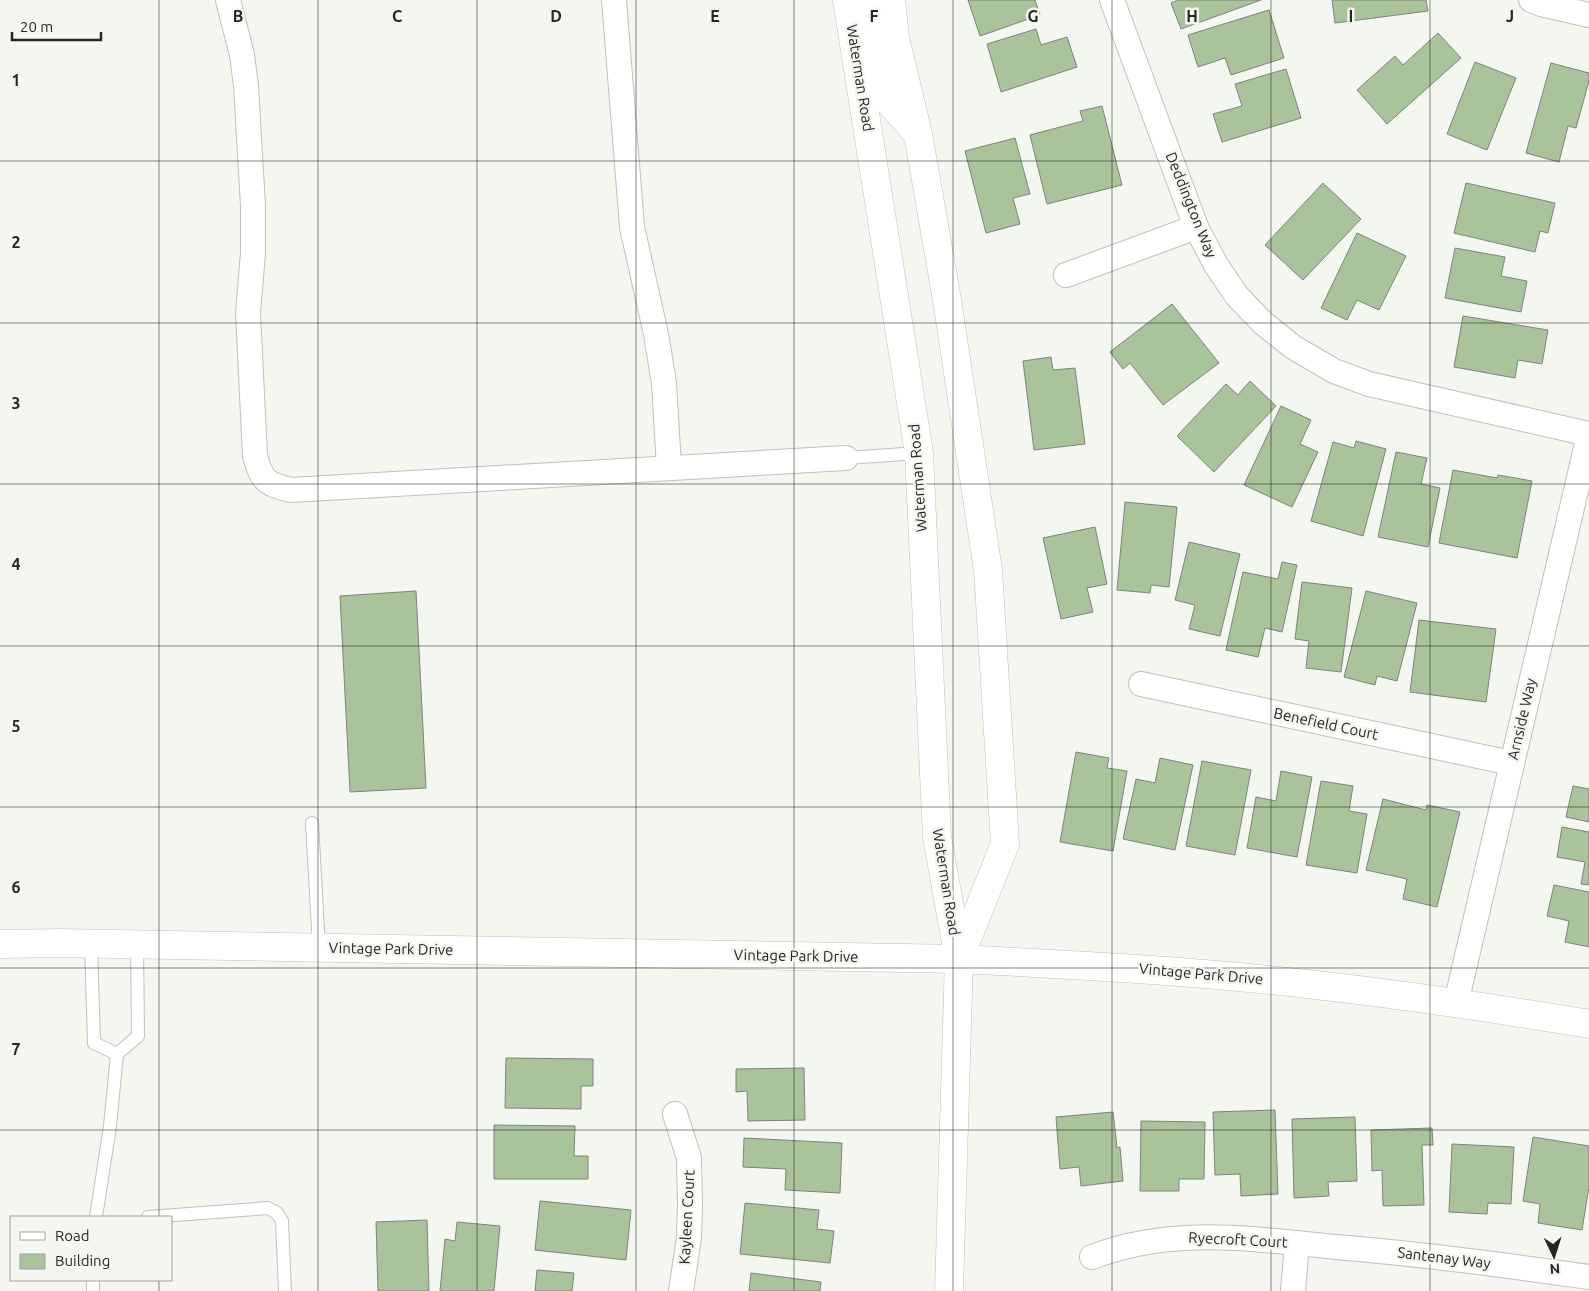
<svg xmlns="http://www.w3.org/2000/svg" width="1589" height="1291" font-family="Ubuntu,sans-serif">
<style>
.building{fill:#a9c39a;stroke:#7f837d}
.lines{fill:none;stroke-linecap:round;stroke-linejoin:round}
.service-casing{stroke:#bec2bb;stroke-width:14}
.minor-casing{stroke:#bec2bb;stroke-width:26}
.tertiary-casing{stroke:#bec2bb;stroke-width:29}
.service{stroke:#fff;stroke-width:12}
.minor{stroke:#fff;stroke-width:24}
.tertiary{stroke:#fff;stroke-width:28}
.grid{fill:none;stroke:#252724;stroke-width:1;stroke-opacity:0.55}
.labels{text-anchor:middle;stroke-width:5;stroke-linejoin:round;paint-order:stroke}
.street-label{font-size:15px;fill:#252724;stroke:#f3f7f0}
.grid-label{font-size:16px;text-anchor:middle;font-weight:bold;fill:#252724;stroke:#f3f7f0;stroke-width:5;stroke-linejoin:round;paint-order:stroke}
</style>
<rect width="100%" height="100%" fill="#f3f7f0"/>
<g class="building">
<polygon points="968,0 1035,0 1040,15 980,36"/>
<polygon points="1178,0 1261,0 1181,29 1171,3"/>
<polygon points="1332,0 1426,0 1428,11 1335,23"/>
<polygon points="1269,10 1284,58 1231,75 1225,58 1198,67 1188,35"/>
<polygon points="1036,29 1041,45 1067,37 1077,67 1001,92 987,44"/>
<polygon points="1438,33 1461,58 1387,124 1357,90 1395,56 1403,65"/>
<polygon points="1475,62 1516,78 1487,150 1447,134"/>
<polygon points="1551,63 1589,73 1589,81 1576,128 1568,126 1559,162 1526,153"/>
<polygon points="1286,69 1301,118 1222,142 1213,114 1242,106 1235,84"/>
<polygon points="1102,106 1122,185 1047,204 1030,135 1083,121 1080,111"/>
<polygon points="1015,138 1030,194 1013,198 1020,224 986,233 965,151"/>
<polygon points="1323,183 1361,219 1303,280 1265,245"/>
<polygon points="1466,183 1555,203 1548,233 1540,231 1535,252 1454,233"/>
<polygon points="1357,233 1406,256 1379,310 1357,300 1347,320 1321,308"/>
<polygon points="1455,248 1505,257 1501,276 1527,281 1521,312 1445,298"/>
<polygon points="1172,304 1219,363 1163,405 1130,363 1123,369 1110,352"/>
<polygon points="1463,316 1548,330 1542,364 1518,360 1515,378 1454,367"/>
<polygon points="1051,357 1053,370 1075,368 1085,444 1034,450 1023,361"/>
<polygon points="1250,381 1276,406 1214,472 1177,436 1226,384 1238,395"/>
<polygon points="1281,406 1311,420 1300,444 1318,452 1292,507 1244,485"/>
<polygon points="1356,441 1386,449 1363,536 1311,521 1333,442 1354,448"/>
<polygon points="1396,452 1427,458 1421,484 1440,488 1428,547 1378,537"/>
<polygon points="1453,470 1497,478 1498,475 1532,481 1517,558 1439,543"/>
<polygon points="1125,502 1177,507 1169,587 1151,585 1150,593 1117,590"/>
<polygon points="1095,527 1107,584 1087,588 1093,612 1061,619 1043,538"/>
<polygon points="1189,542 1240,554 1220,636 1189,629 1195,605 1175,600"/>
<polygon points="1282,562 1297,565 1282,632 1265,628 1258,657 1226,650 1243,572 1278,579"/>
<polygon points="1302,582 1352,588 1341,672 1306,668 1309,641 1295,639"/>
<polygon points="416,591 426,788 350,792 340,596"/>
<polygon points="1366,591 1417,603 1397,681 1377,676 1375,685 1344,677"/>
<polygon points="1419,620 1496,629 1486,702 1410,692"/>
<polygon points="1076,752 1109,758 1107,768 1127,771 1113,851 1060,842"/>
<polygon points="1160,758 1193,765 1175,850 1123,839 1136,779 1155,783"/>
<polygon points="1202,761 1251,770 1235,855 1186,846"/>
<polygon points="1281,771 1312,777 1297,857 1247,848 1256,797 1276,801"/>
<polygon points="1321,781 1353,786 1349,811 1367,814 1357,873 1306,865"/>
<polygon points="1573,786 1589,789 1589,822 1566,817"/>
<polygon points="1383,799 1426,810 1427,805 1460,812 1437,907 1403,899 1407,879 1366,870"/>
<polygon points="1562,827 1589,832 1589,885 1581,884 1585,862 1557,857"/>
<polygon points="1554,885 1589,892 1589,947 1565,942 1569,921 1547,916"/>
<polygon points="506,1058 593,1059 593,1086 581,1086 581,1109 505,1108"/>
<polygon points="804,1068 805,1120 748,1121 747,1091 736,1092 736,1069"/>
<polygon points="1275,1110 1278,1194 1241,1196 1240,1174 1215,1175 1213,1112"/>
<polygon points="1113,1112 1117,1148 1120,1147 1123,1181 1081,1186 1079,1167 1060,1169 1056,1117"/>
<polygon points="1355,1117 1357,1181 1328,1182 1329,1196 1294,1198 1292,1119"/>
<polygon points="1141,1121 1205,1122 1204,1179 1179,1179 1179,1191 1140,1191"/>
<polygon points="494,1125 575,1126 574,1156 588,1156 588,1179 494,1179"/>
<polygon points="1432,1128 1433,1145 1422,1145 1424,1205 1383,1206 1382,1170 1372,1171 1371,1130"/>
<polygon points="1533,1137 1589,1146 1589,1187 1582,1230 1538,1223 1540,1204 1523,1201"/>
<polygon points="744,1138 842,1143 840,1193 785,1190 786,1169 743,1167"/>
<polygon points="1452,1144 1514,1147 1511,1204 1488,1203 1487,1214 1449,1212"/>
<polygon points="540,1201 631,1210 626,1260 535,1250"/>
<polygon points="745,1203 819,1210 817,1229 834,1231 830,1263 740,1254"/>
<polygon points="427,1220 429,1291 378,1291 376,1222"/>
<polygon points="457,1222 500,1226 494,1291 440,1291 445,1239 455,1241"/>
<polygon points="537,1270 574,1273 572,1291 535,1291"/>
<polygon points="751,1273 821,1282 820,1291 749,1291"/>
</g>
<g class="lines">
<g class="service-casing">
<g id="service">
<polyline points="846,458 919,453"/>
<polyline points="312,823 319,947"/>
<polyline points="91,944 94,1043 117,1054"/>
<polyline points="96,1217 110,1126 117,1054 138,1036 137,944"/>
<polyline points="148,1217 268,1208 277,1213 282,1221 285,1291"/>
<polyline points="93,1280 93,1291"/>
</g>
</g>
<g class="minor-casing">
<g id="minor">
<path d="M228 0 242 55 246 86 253 206V253L248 313 255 456C262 481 266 484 291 490L846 458"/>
<polyline points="614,0 632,227 656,334 664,383 669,467"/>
<polyline points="1112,0 1196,227 1216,265 1237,296 1263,323 1293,347 1334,371 1369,384 1589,434"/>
<polyline points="1531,0 1541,4 1589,15"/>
<polyline points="1066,275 1196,227"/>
<polyline points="1141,684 1511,763"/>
<polyline points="1456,1003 1589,435"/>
<polyline points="675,1114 689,1158 690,1205 689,1238 681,1291"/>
<path d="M1092 1257C1171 1226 1253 1239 1336 1247 1421 1254 1505 1265 1589 1277"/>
<polyline points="1293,1291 1297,1243"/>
</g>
</g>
<g class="tertiary-casing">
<g id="tertiary">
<polyline points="847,0 919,453 937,837 959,959 949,1291"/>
<polyline points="868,0 885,97 915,131"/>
<polyline points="891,0 895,38 918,134 947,300 988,570 1005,844 959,959"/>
<path d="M0 944 60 943 959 959C1078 965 1197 971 1315 985 1407 995 1498 1009 1589 1024"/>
</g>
</g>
<use href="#service" class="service"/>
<use href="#minor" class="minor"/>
<use href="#tertiary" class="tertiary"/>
</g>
<path class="grid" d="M159 0V1217M318 0V1291M477 0V1291M636 0V1291M794 0V1291M953 0V1291M1112 0V1291M1271 0V1291M1430 0V1291M0 161H1589M0 323H1589M0 484H1589M0 646H1589M0 807H1589M0 968H1589M0 1130H1589M159 1280V1291"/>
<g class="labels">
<g class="street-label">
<text transform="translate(860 78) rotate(81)" y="5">Waterman Road</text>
<text transform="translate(1191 205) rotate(68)" y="5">Deddington Way</text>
<text transform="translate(918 478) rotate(-94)" y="5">Waterman Road</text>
<text transform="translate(1522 719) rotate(-77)" y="5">Arnside Way</text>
<text transform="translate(1326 724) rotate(12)" y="5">Benefield Court</text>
<text transform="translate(946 882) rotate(81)" y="5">Waterman Road</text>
<text transform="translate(391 949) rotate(1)" y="5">Vintage Park Drive</text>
<text transform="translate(796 956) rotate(1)" y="5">Vintage Park Drive</text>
<text transform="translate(1201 974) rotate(5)" y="5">Vintage Park Drive</text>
<text transform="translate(687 1217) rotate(-87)" y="5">Kayleen Court</text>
<text transform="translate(1238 1240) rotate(3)" y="5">Ryecroft Court</text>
<text transform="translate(1444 1258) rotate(7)" y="5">Santenay Way</text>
</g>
</g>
<g class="grid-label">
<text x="238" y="22">B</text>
<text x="397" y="22">C</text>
<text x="556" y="22">D</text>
<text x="715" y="22">E</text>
<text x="874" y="22">F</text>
<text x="1033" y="22">G</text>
<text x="1192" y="22">H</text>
<text x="1351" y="22">I</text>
<text x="1510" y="22">J</text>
<text x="16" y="86">1</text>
<text x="16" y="248">2</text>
<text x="16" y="409">3</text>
<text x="16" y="570">4</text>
<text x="16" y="732">5</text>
<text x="16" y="893">6</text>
<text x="16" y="1055">7</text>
</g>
<rect x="10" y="1216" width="162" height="65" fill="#f3f7f0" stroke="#a1a49e"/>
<rect x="20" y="1232" width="25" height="8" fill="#ffffff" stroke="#a1a49e"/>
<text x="55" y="1241" font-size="15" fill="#252724">Road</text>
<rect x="20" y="1254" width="25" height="15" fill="#a9c39a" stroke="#a1a49e"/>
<text x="55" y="1266" font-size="15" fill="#252724">Building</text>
<g transform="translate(1554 1256) rotate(176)" stroke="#f3f7f0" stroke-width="4" paint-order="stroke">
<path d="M0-4L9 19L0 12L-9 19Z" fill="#252724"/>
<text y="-8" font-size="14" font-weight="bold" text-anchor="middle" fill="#252724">N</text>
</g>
<path d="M12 32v8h89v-8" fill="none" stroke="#252724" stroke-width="2.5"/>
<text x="20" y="32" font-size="15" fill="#252724" stroke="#f3f7f0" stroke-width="4" paint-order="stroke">20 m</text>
</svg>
